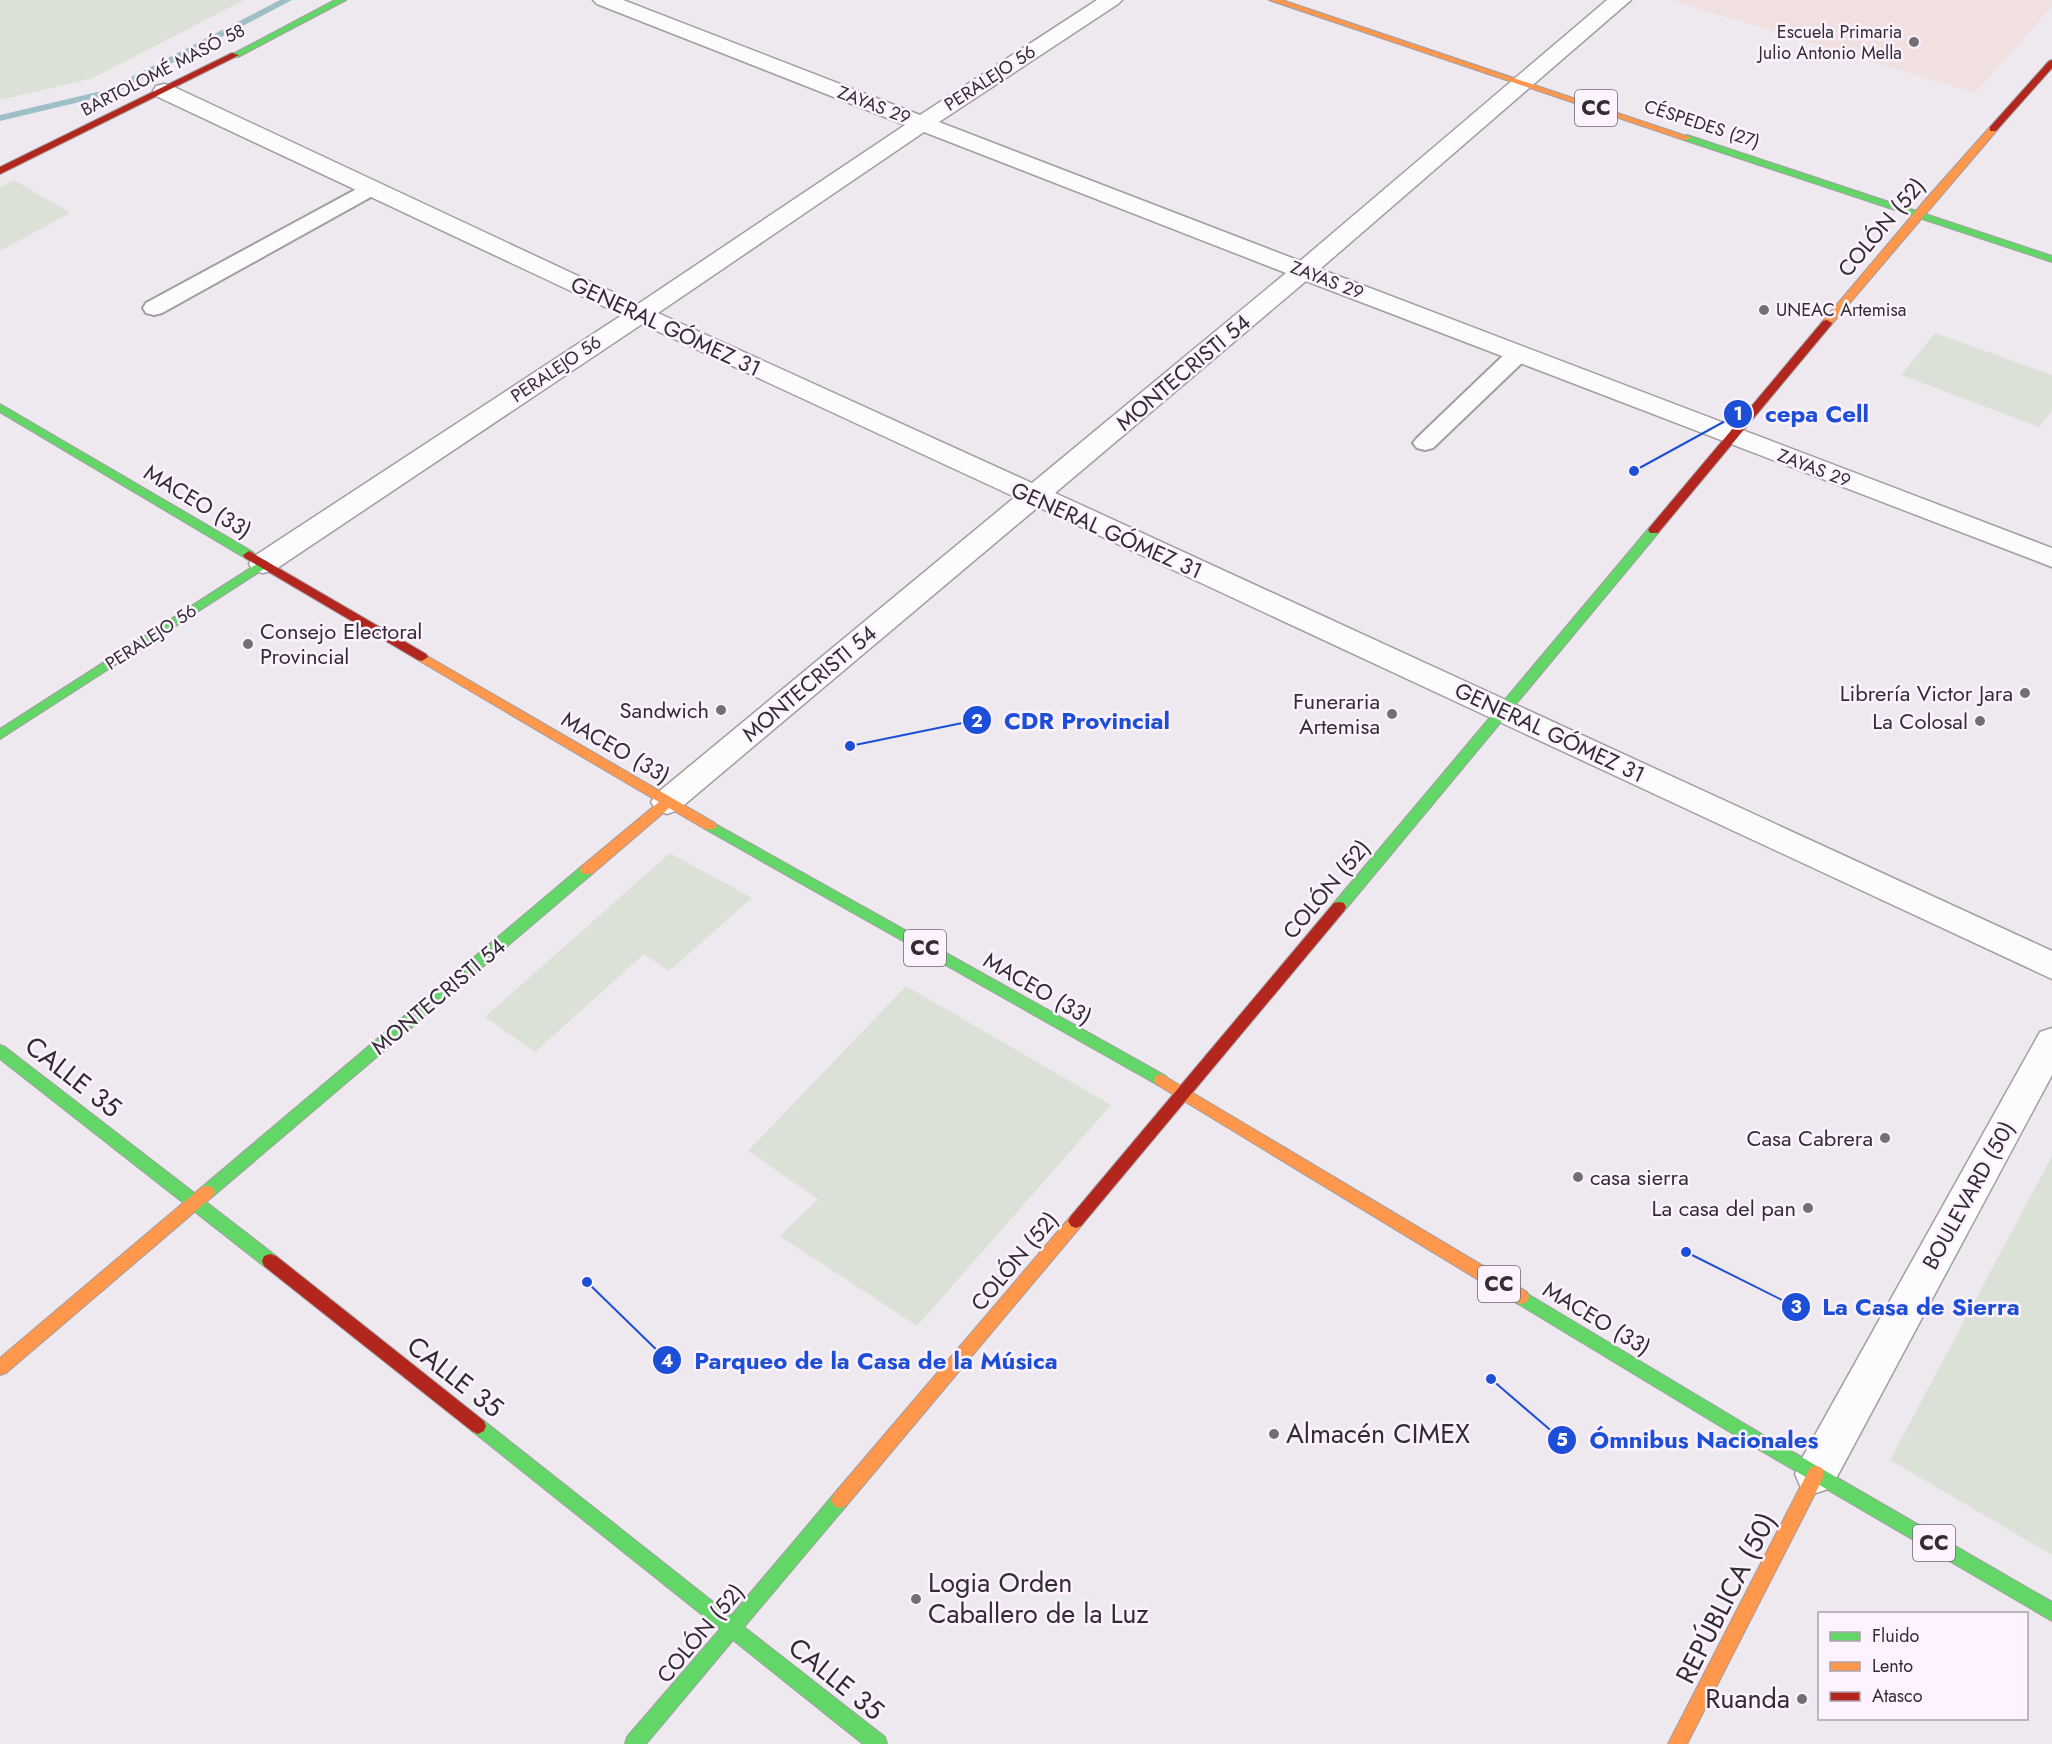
<svg xmlns="http://www.w3.org/2000/svg" width="2052" height="1744" font-family="Jost,sans-serif">
<style>
.education{fill:#f0e0df}
.green{fill:#dce1d7}
.lines{fill:none;stroke-linecap:round;stroke-linejoin:round}
.stream{fill:#9fbfc8;fill-rule:evenodd}
.lane-casing{stroke:#a19da1;stroke-width:4}
.street-casing{stroke:#a19da1;stroke-width:3}
.fast-casing{stroke:#a19da1;stroke-width:2}
.slow-casing{stroke:#a19da1;stroke-width:2}
.jam-casing{stroke:#a19da1;stroke-width:2}
.lane{fill:#fcfcfd;fill-rule:evenodd}
.street{fill:#fcfcfd;fill-rule:evenodd}
.fast{fill:#63d668;fill-rule:evenodd}
.slow{fill:#ff974d;fill-rule:evenodd}
.jam{fill:#b3261e;fill-rule:evenodd}
.poi-dot{fill:#736e74;stroke:#fdf2ff;stroke-width:2}
.labels{text-anchor:middle;stroke-width:5;stroke-linejoin:round;paint-order:stroke}
.far-poi-label{font-size:18px;fill:#312d31;stroke:#fdf2ff;text-anchor:end}
.far-street-label{font-size:18px;fill:#312d31;stroke:#fdf2ff}
.shield{fill:#fdf2ff;stroke:#6e686f;stroke-width:1.5}
.shield-label{font-size:21px;font-weight:bold;fill:#312d31}
.street-label{font-size:22px;fill:#312d31;stroke:#fdf2ff}
.poi-label{font-size:22px;fill:#312d31;stroke:#fdf2ff;text-anchor:end}
.near-street-label{font-size:27px;fill:#312d31;stroke:#fdf2ff}
.near-poi-label{font-size:27px;fill:#312d31;stroke:#fdf2ff;text-anchor:start}
.leader{fill:none;stroke:#1d4ed8;stroke-width:2}
.callout-dot{fill:#1d4ed8;stroke:#fdf2ff;stroke-width:2}
.mark-label{font-size:18px;text-anchor:middle;font-weight:bold;fill:#fff}
.callout-label{font-size:24px;text-anchor:middle;font-weight:bold;fill:#1d4ed8;stroke:#fdf2ff;stroke-width:5;stroke-linejoin:round;paint-order:stroke}
</style>
<rect width="100%" height="100%" fill="#eee8ef"/>
<polygon class="education" points="1671,0 2052,0 2052,6 1975,93"/>
<g class="green">
<polygon points="0,0 244,0 93,78 0,100"/>
<polygon points="14,180 70,213 0,251 0,187"/>
<polygon points="1935,333 2052,375 2052,411 2039,427 1901,375"/>
<polygon points="670,853 752,898 669,971 644,954 535,1052 485,1017"/>
<polygon points="906,986 1111,1105 917,1326 780,1236 818,1199 748,1151"/>
<polygon points="2052,1156 2052,1555 1890,1460"/>
</g>
<g class="lines">
<polygon class="stream" points="280,0 292,0 113,94 0,121 0,115 106,90"/>
<g class="lane-casing">
<g id="lane">
<polygon points="371,183 378,185 381,189 378,193 162,313 154,315 146,313 143,308 146,303 364,185"/>
<polygon points="1518,347 1526,349 1529,354 1526,359 1433,448 1425,450 1417,448 1413,443 1417,438 1510,349"/>
</g>
</g>
<g class="street-casing">
<g id="street">
<path d="M593 0H623L920 115 1097 0H1122L1118 4 939 122 1300 261 1607 0H1631L1320 269 2052 548V567L1306 281 1055 493 2052 951V979L1038 507 678 810 667 814 656 810 651 802 656 794 1015 497 642 324 273 571 263 573 253 571 249 564 253 557 622 315 156 96 153 91 156 86 164 84 172 86 638 304 905 125 597 4ZM924 132 1286 273 1032 483 658 313Z"/>
<polygon points="2052,1028 2052,1075 1831,1488 1816,1493 1801,1488 1795,1474 1801,1460 2040,1032"/>
</g>
</g>
<g class="fast-casing">
<g id="fast">
<polygon points="335,0 346,0 238,57 231,55"/>
<polygon points="1687,135 2052,256 2052,262 1684,140 1682,138"/>
<polygon points="0,404 253,552 255,555 249,559 245,558 0,412"/>
<polygon points="1654,526 1658,527 1660,530 1658,533 1344,911 1334,911 1332,907 1334,903 1650,527"/>
<polygon points="263,560 267,561 269,564 267,567 0,739 0,729"/>
<polygon points="710,821 1166,1076 1168,1080 1166,1084 1161,1086 1156,1084 705,829 703,826 705,823"/>
<polygon points="587,865 594,870 592,874 212,1197 207,1198 202,1197 199,1192 202,1187 582,866"/>
<polygon points="0,1045 5,1047 276,1256 278,1261 276,1266 270,1268 264,1266 0,1059"/>
<polygon points="1521,1290 1765,1436 2052,1602 2052,1621 1753,1446 1515,1302 1513,1297 1515,1292"/>
<polygon points="478,1418 484,1421 731,1616 834,1494 840,1492 846,1494 849,1500 846,1506 744,1627 885,1737 887,1744 863,1744 733,1640 646,1744 625,1744 627,1737 720,1629 472,1431 470,1426 472,1421"/>
</g>
</g>
<g class="slow-casing">
<g id="slow">
<polygon points="1269,0 1282,0 1692,138 1684,140"/>
<polygon points="1990,127 1998,129 1831,325 1823,325 1823,321 1926,199"/>
<polygon points="422,653 715,823 717,826 715,829 705,829 669,808 592,874 582,874 580,870 582,866 659,802 418,660 416,657 418,654"/>
<polygon points="1161,1074 1527,1292 1529,1297 1527,1302 1521,1304 1515,1302 1156,1084 1154,1080 1156,1076"/>
<polygon points="207,1186 212,1187 215,1192 212,1197 6,1373 0,1375 0,1358 202,1187"/>
<polygon points="1076,1214 1081,1216 1084,1221 1081,1226 846,1506 840,1508 834,1506 831,1500 834,1494 1071,1216"/>
<polygon points="1816,1466 1822,1468 1824,1474 1822,1480 1687,1744 1668,1744 1810,1468"/>
</g>
</g>
<g class="jam-casing">
<g id="jam">
<polygon points="232,53 239,55 0,174 0,167"/>
<polygon points="2052,60 2052,68 1996,131 1990,131 1990,127 2049,61"/>
<polygon points="1827,320 1832,323 1831,325 1658,533 1650,533 1648,530 1650,527 1823,321"/>
<polygon points="249,551 426,654 428,657 422,661 418,660 245,558 243,555"/>
<polygon points="1339,902 1344,903 1346,907 1344,911 1081,1226 1076,1228 1071,1226 1068,1221 1071,1216 1334,903"/>
<polygon points="270,1254 276,1256 484,1421 486,1426 484,1431 478,1434 472,1431 264,1266 262,1261 264,1256"/>
</g>
</g>
<use href="#lane" class="lane"/>
<use href="#street" class="street"/>
<use href="#fast" class="fast"/>
<use href="#slow" class="slow"/>
<use href="#jam" class="jam"/>
</g>
<g class="poi-dot">
<circle cx="1914" cy="42" r="6"/>
<circle cx="1764" cy="310" r="6"/>
<circle cx="248" cy="644" r="6"/>
<circle cx="2025" cy="693" r="6"/>
<circle cx="721" cy="710" r="6"/>
<circle cx="1392" cy="714" r="6"/>
<circle cx="1980" cy="721" r="6"/>
<circle cx="1885" cy="1138" r="6"/>
<circle cx="1578" cy="1177" r="6"/>
<circle cx="1808" cy="1208" r="6"/>
<circle cx="1274" cy="1434" r="6"/>
<circle cx="916" cy="1599" r="6"/>
<circle cx="1802" cy="1699" r="6"/>
</g>
<g class="labels">
<g class="far-poi-label">
<text x="1902" y="38">Escuela Primaria<tspan x="1902" dy="21">Julio Antonio Mella</tspan></text>
<text x="1776" y="316" text-anchor="start">UNEAC Artemisa</text>
</g>
<g class="far-street-label">
<text transform="translate(163 70) rotate(-27)" y="6">BARTOLOMÉ MASÓ 58</text>
<text transform="translate(990 78) rotate(-33)" y="6">PERALEJO 56</text>
<text transform="translate(874 105) rotate(21)" y="6">ZAYAS 29</text>
<text transform="translate(1702 124) rotate(18)" y="6">CÉSPEDES (27)</text>
<text transform="translate(1327 280) rotate(21)" y="6">ZAYAS 29</text>
<text transform="translate(556 369) rotate(-34)" y="6">PERALEJO 56</text>
<text transform="translate(1814 468) rotate(21)" y="6">ZAYAS 29</text>
<text transform="translate(151 637) rotate(-33)" y="6">PERALEJO 56</text>
</g>
<g class="shield">
<rect x="1575" y="90" width="42" height="36" rx="4.5"/>
<rect x="904" y="930" width="42" height="36" rx="4.5"/>
<rect x="1478" y="1266" width="42" height="36" rx="4.5"/>
<rect x="1913" y="1525" width="42" height="36" rx="4.5"/>
</g>
<g class="shield-label">
<text x="1596" y="115">CC</text>
<text x="925" y="955">CC</text>
<text x="1499" y="1291">CC</text>
<text x="1934" y="1550">CC</text>
</g>
<g class="street-label">
<text transform="translate(1881 227) rotate(-50)" y="8">COLÓN (52)</text>
<text transform="translate(666 326) rotate(25)" y="8">GENERAL GÓMEZ 31</text>
<text transform="translate(1183 372) rotate(-40)" y="8">MONTECRISTI 54</text>
<text transform="translate(198 501) rotate(31)" y="8">MACEO (33)</text>
<text transform="translate(1107 530) rotate(24)" y="8">GENERAL GÓMEZ 31</text>
<text transform="translate(809 683) rotate(-40)" y="8">MONTECRISTI 54</text>
<text transform="translate(1550 732) rotate(25)" y="8">GENERAL GÓMEZ 31</text>
<text transform="translate(616 747) rotate(30)" y="8">MACEO (33)</text>
<text transform="translate(1326 889) rotate(-50)" y="8">COLÓN (52)</text>
<text transform="translate(1038 988) rotate(30)" y="8">MACEO (33)</text>
<text transform="translate(438 996) rotate(-40)" y="8">MONTECRISTI 54</text>
<text transform="translate(1968 1195) rotate(-61)" y="8">BOULEVARD (50)</text>
<text transform="translate(1014 1261) rotate(-50)" y="8">COLÓN (52)</text>
<text transform="translate(1597 1318) rotate(31)" y="8">MACEO (33)</text>
<text transform="translate(700 1633) rotate(-50)" y="8">COLÓN (52)</text>
</g>
<g class="poi-label">
<text x="260" y="639" text-anchor="start">Consejo Electoral<tspan x="260" dy="25">Provincial</tspan></text>
<text x="2013" y="701">Librería Victor Jara</text>
<text x="1380" y="709">Funeraria<tspan x="1380" dy="25">Artemisa</tspan></text>
<text x="709" y="718">Sandwich</text>
<text x="1968" y="729">La Colosal</text>
<text x="1873" y="1146">Casa Cabrera</text>
<text x="1590" y="1185" text-anchor="start">casa sierra</text>
<text x="1796" y="1216">La casa del pan</text>
</g>
<g class="near-street-label">
<text transform="translate(73 1077) rotate(38)" y="9">CALLE 35</text>
<text transform="translate(455 1377) rotate(38)" y="9">CALLE 35</text>
<text transform="translate(1726 1598) rotate(-63)" y="9">REPÚBLICA (50)</text>
<text transform="translate(836 1679) rotate(39)" y="9">CALLE 35</text>
</g>
<g class="near-poi-label">
<text x="1286" y="1443">Almacén CIMEX</text>
<text x="928" y="1592">Logia Orden<tspan x="928" dy="31">Caballero de la Luz</tspan></text>
<text x="1790" y="1708" text-anchor="end">Ruanda</text>
</g>
</g>
<path class="leader" d="M1634 471L1738 414M850 746L977 720M1686 1252L1796 1307M587 1282L667 1360M1491 1379L1562 1440"/>
<g class="callout-dot">
<circle cx="1634" cy="471" r="6"/>
<circle cx="850" cy="746" r="6"/>
<circle cx="1686" cy="1252" r="6"/>
<circle cx="587" cy="1282" r="6"/>
<circle cx="1491" cy="1379" r="6"/>
<circle cx="1738" cy="414" r="15"/>
<circle cx="977" cy="720" r="15"/>
<circle cx="1796" cy="1307" r="15"/>
<circle cx="667" cy="1360" r="15"/>
<circle cx="1562" cy="1440" r="15"/>
</g>
<g class="mark-label">
<text x="1738" y="420">1</text>
<text x="977" y="727">2</text>
<text x="1796" y="1313">3</text>
<text x="667" y="1367">4</text>
<text x="1562" y="1446">5</text>
</g>
<g class="callout-label">
<text x="1817" y="422">cepa Cell</text>
<text x="1087" y="729">CDR Provincial</text>
<text x="1921" y="1315">La Casa de Sierra</text>
<text x="876" y="1369">Parqueo de la Casa de la Música</text>
<text x="1704" y="1448">Ómnibus Nacionales</text>
</g>
<rect x="1818" y="1612" width="210" height="108" fill="#fdf2ff" stroke="#aba3ad" stroke-width="1.5"/>
<rect x="1830" y="1632" width="30" height="9" fill="#63d668" stroke="#aba3ad" stroke-width="1.5"/>
<text x="1872" y="1642" font-size="18" fill="#312d31">Fluido</text>
<rect x="1830" y="1662" width="30" height="9" fill="#ff974d" stroke="#aba3ad" stroke-width="1.5"/>
<text x="1872" y="1672" font-size="18" fill="#312d31">Lento</text>
<rect x="1830" y="1692" width="30" height="9" fill="#b3261e" stroke="#aba3ad" stroke-width="1.5"/>
<text x="1872" y="1702" font-size="18" fill="#312d31">Atasco</text>
</svg>
